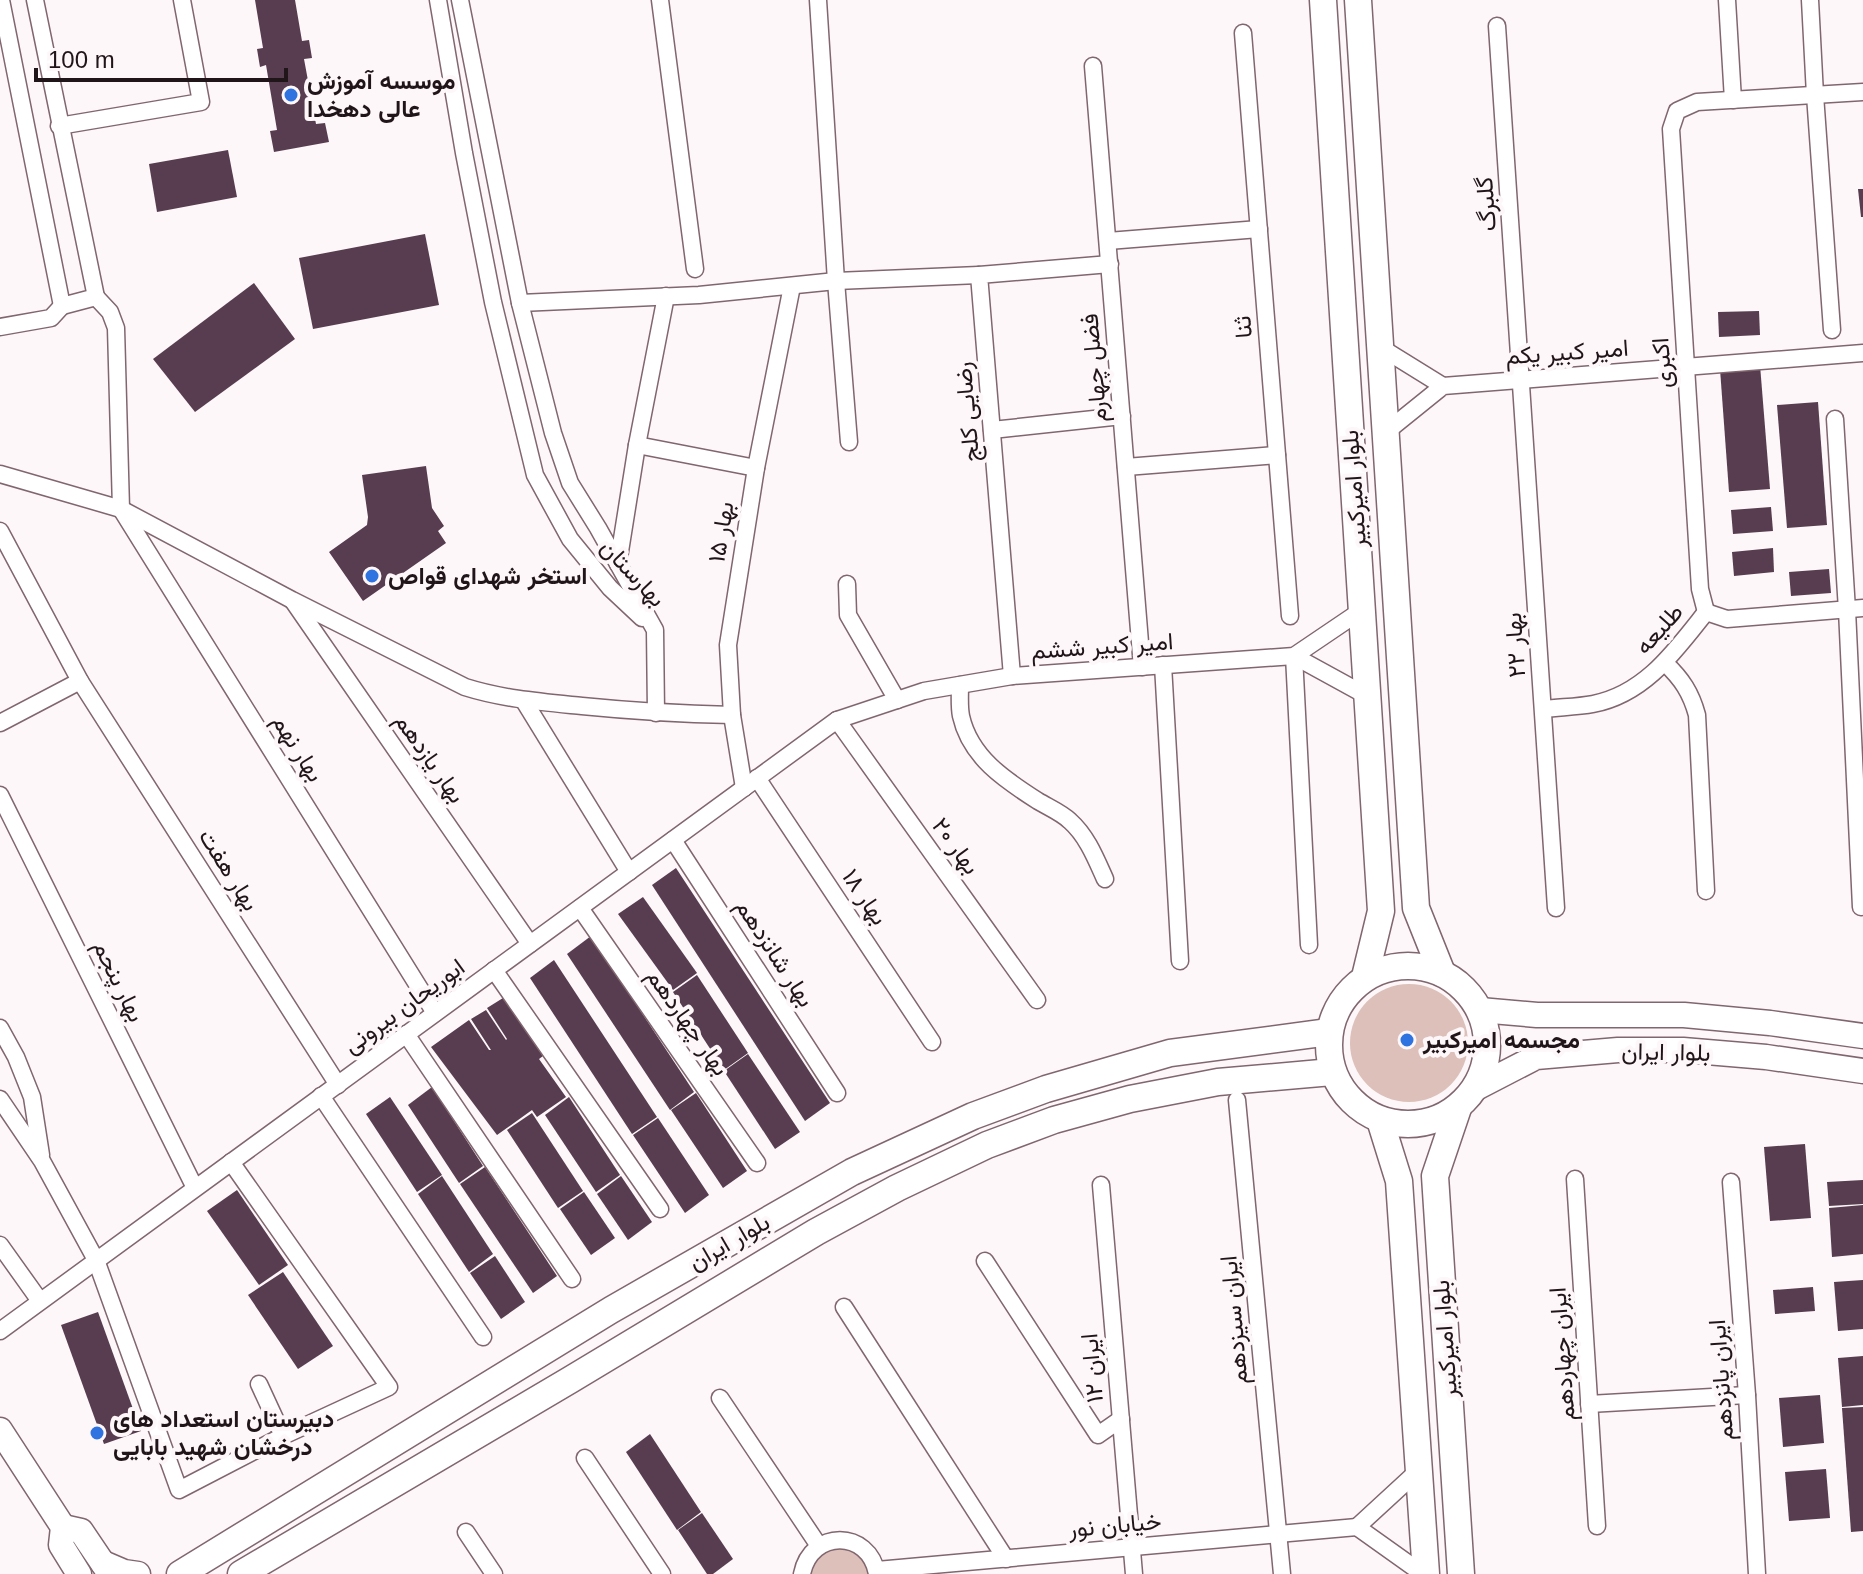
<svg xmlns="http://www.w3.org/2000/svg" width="1863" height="1574" font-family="Helvetica,Vazirmatn,sans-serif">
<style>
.green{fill:#dcc0b9}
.building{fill:#573d4f}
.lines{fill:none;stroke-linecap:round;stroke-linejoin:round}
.minor-casing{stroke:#81666f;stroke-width:19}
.secondary-casing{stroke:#81666f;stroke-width:27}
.primary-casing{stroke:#81666f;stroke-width:29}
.minor{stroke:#fff;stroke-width:16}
.secondary{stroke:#fff;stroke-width:24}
.primary{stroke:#fff;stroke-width:26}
.poi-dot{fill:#2e73e0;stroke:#fdf7f9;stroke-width:3}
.labels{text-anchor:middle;stroke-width:8;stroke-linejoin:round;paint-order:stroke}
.poi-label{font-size:24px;font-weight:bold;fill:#201519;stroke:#fdf7f9;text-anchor:start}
.street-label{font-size:24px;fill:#201519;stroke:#fdf7f9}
</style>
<rect width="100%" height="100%" fill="#fdf7f9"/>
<g class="green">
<circle cx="1409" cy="1043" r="59"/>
<polygon points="854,1543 877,1574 802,1574 809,1554"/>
</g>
<g class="building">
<polygon points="255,0 295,0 302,41 309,40 312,58 304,59 316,124 325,123 329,142 274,152 270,131 277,130 266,65 260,67 257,49 263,48"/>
<polygon points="228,150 237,197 157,212 149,164"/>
<polygon points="1858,189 1863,189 1863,217 1861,217"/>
<polygon points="425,234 439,305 313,329 299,258"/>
<polygon points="254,283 295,339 195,412 153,359"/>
<polygon points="1759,311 1760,335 1719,337 1718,312"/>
<polygon points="1760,365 1770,489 1729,492 1720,369"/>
<polygon points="1818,402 1827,525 1787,528 1777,405"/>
<polygon points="426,466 432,508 444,526 438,531 446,543 363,601 329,552 367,525 368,517 362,475"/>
<polygon points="1771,507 1773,531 1733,534 1731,510"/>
<polygon points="1773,548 1774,572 1734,576 1732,552"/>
<polygon points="1829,569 1831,593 1791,596 1789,572"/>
<polygon points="676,868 830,1103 805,1121 652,885"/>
<polygon points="643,897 697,973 673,990 618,914"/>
<polygon points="591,936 694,1092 670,1110 567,954"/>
<polygon points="554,960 657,1117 632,1134 530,978"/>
<polygon points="697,975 748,1053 724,1070 673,992"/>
<polygon points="503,998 543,1056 539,1059 566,1097 537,1117 532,1110 497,1135 431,1047 469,1020 489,1050 491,1050 471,1019 486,1010 506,1040 507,1039 487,1008"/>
<polygon points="748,1054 800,1132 775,1149 724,1071"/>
<polygon points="432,1087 483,1166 459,1183 408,1105"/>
<polygon points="696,1093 747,1171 723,1188 671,1110"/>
<polygon points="390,1097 442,1175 417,1192 366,1114"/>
<polygon points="569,1097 620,1175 596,1192 545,1115"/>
<polygon points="532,1113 583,1191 558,1208 507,1130"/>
<polygon points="658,1118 709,1195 685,1213 633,1135"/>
<polygon points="1805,1144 1811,1218 1770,1221 1764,1147"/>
<polygon points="485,1167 557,1276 533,1293 460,1184"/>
<polygon points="442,1176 493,1254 469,1272 418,1194"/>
<polygon points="621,1176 652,1222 628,1240 597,1194"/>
<polygon points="1863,1180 1863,1204 1829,1206 1827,1182"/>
<polygon points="237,1190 288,1265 259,1285 207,1211"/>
<polygon points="584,1192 615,1238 591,1255 560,1209"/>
<polygon points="1863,1205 1863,1254 1832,1257 1829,1208"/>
<polygon points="495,1256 525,1302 501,1319 470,1273"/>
<polygon points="283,1272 333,1346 298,1369 248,1295"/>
<polygon points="1863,1280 1863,1329 1838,1331 1834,1282"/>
<polygon points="1813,1287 1815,1311 1775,1314 1773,1290"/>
<polygon points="98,1312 141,1431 104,1444 61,1325"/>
<polygon points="1863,1356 1863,1405 1842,1407 1838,1358"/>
<polygon points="1820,1395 1824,1443 1783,1447 1779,1398"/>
<polygon points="1863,1407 1863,1531 1851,1532 1842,1408"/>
<polygon points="650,1434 701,1512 677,1530 626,1452"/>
<polygon points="1826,1469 1830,1518 1789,1521 1785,1472"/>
<polygon points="702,1513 733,1559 713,1574 707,1574 678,1530"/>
</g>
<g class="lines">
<g class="minor-casing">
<g id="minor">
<polyline points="1,0 62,306 96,297 35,0"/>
<polyline points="438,0 464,153 493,302 535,475 570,539 610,588 642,618"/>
<polyline points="460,0 520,303 553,433 570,483 598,528 655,630 656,713"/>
<polyline points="660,0 695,269"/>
<polyline points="818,0 836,281 849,442"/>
<polyline points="1727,0 1733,100"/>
<polyline points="1810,0 1815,95 1832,330"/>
<polyline points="1497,26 1556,908"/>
<polyline points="1243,33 1290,616"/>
<polyline points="1093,66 1142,667"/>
<polyline points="59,126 201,102 182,0"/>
<polyline points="1108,241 1259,229"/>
<polyline points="96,297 110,312 116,328 121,509 435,1013"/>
<polyline points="520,303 699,295 836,281 979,275"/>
<polyline points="0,327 51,318 62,306"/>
<polyline points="1380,347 1443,386"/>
<polyline points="1835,419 1847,610 1861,907"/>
<polyline points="992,430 1122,416"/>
<polyline points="1386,432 1443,386 1863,353"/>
<polyline points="637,445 756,468"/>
<polyline points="1126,467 1277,455"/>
<path d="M0 474 121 509 292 600 465 687C503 699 542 702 582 706 632 711 682 714 732 715"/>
<polyline points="0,531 80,681 338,1085"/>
<polyline points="618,564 637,445 666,296"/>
<polyline points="847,584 848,615 897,700"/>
<polyline points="293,601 530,944"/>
<polyline points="1706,612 1700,589 1671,129 1677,111 1697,102 1863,92"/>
<polyline points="1706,612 1727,619 1863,608"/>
<polyline points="1294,656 1309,945"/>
<polyline points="1294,656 1367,696"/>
<path d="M1665 663C1682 679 1691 693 1697 715L1706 891"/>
<polyline points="1163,665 1180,961"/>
<polyline points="1012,676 979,275 1110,264"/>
<path d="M960 685C960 695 959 706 961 716 970 757 1005 780 1038 801 1048 807 1062 813 1070 821 1087 836 1096 859 1105 879"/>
<polyline points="524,701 629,872"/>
<path d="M1544 709C1560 707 1577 707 1593 704 1645 694 1675 651 1706 612"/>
<polyline points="837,720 1037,1000"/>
<polyline points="0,723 80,681"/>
<polyline points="757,778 932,1042"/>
<polyline points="744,788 732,715 728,645 756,468 792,286"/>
<polyline points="0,795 195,1188"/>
<polyline points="673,840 837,1093"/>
<polyline points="580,908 757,1163"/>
<polyline points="494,970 660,1209"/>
<polyline points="0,1028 16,1057 32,1097 41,1155"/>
<polyline points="406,1034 572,1279"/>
<polyline points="321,1096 483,1337"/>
<polyline points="0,1099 42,1161 96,1260 179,1490 283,1436 389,1387 231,1162"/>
<polyline points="1237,1100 1282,1574"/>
<polyline points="1575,1179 1597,1526"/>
<polyline points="1731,1182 1747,1395 1757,1574"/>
<polyline points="1101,1185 1134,1574"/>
<polyline points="0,1245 40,1301"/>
<polyline points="985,1261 1098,1435 1121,1419"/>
<polyline points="844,1307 1006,1559"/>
<polyline points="0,1331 837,720 924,691 1012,676 1294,656 1362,610"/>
<polyline points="259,1384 283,1436"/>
<polyline points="720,1398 819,1546"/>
<polyline points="1589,1404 1747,1395"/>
<polyline points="585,1458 662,1574"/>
<polyline points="1357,1527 1420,1469"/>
<polyline points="1357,1527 1423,1574"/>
<polyline points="466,1532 494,1574"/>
<polyline points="877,1570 1357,1527"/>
<path d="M802 1574C811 1529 869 1529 877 1574"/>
</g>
</g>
<g class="secondary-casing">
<g id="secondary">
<polyline points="1480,1010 1537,1015 1684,1015 1770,1023 1863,1036"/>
<polyline points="1476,1088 1536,1057 1618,1050 1683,1050 1766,1057 1863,1071"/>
<polyline points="0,1430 63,1527 61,1545 79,1574"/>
<polyline points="63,1527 81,1531 110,1574"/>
<polyline points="103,1563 124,1572 138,1574"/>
</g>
</g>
<g class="primary-casing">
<g id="primary">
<polyline points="1323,0 1381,911 1365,977"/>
<polyline points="1358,0 1416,908 1442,973"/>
<circle cx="1408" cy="1045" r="79"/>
<polyline points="1458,1108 1435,1176 1461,1574"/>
<polyline points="1380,1120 1399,1181 1426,1574"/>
<polyline points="180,1574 611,1310 852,1172 973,1116 1046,1089 1170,1053 1329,1032"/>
<polyline points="241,1574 570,1380 816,1232 897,1188 987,1145 1054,1120 1130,1099 1218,1082 1332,1072"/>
</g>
</g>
<use href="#minor" class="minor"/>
<use href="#secondary" class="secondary"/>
<use href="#primary" class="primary"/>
</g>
<g class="poi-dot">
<circle cx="291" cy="95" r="8"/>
<circle cx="372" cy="576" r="8"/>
<circle cx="1407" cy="1040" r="8"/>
<circle cx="97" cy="1433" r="8"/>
</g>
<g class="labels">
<g class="poi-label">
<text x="307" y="89">موسسه آموزش<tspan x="307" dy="28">عالی دهخدا</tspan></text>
<text x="388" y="584">استخر شهدای قواص</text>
<text x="1423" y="1048">مجسمه امیرکبیر</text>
<text x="113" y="1427">دبیرستان استعداد های<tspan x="113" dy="28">درخشان شهید بابایی</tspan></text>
</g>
<g class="street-label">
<text transform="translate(1486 204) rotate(-94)" y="8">گلبرگ</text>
<text transform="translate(1243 327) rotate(-95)" y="8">ثنا</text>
<text transform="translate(1567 352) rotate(-4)" y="8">امیر کبیر یکم</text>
<text transform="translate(1662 363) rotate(-94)" y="8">اکبری</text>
<text transform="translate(1094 368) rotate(-95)" y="8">فضل چهارم</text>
<text transform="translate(967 412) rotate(-95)" y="8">رضایی کلج</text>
<text transform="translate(1354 489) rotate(-94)" y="8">بلوار امیرکبیر</text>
<text transform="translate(721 532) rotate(-81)" y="8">بهار ۱۵</text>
<text transform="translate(633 573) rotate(47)" y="8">بهارستان</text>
<text transform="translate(1659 629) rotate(-48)" y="8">طلیعه</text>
<text transform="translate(1515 645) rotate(-94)" y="8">بهار ۲۲</text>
<text transform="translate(1102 646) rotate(-4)" y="8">امیر کبیر ششم</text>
<text transform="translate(298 748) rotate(58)" y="8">بهار نهم</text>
<text transform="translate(430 758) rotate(55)" y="8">بهار یازدهم</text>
<text transform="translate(956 846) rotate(54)" y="8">بهار ۲۰</text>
<text transform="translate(229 870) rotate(58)" y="8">بهار هفت</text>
<text transform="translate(865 897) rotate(56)" y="8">بهار ۱۸</text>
<text transform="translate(775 953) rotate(57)" y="8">بهار شانزدهم</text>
<text transform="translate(119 981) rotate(64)" y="8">بهار پنجم</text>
<text transform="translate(404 1006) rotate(-36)" y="8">ابوریحان بیرونی</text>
<text transform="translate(688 1022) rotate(55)" y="8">بهار چهاردهم</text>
<text transform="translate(1666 1052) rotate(1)" y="8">بلوار ایران</text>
<text transform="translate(729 1242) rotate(-30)" y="8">بلوار ایران</text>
<text transform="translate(1234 1320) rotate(-95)" y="8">ایران سیزدهم</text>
<text transform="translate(1445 1339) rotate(-94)" y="8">بلوار امیرکبیر</text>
<text transform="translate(1562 1354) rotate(-94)" y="8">ایران چهاردهم</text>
<text transform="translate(1092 1368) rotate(-95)" y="8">ایران ۱۲</text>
<text transform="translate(1721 1380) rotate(-94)" y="8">ایران پانزدهم</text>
<text transform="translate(1115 1525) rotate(-5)" y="8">خیابان نور</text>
</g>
</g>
<path d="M36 68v12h250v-12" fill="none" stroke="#201519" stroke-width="4"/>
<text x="48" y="68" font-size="24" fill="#201519" stroke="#fdf7f9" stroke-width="6" paint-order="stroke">100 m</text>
</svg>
